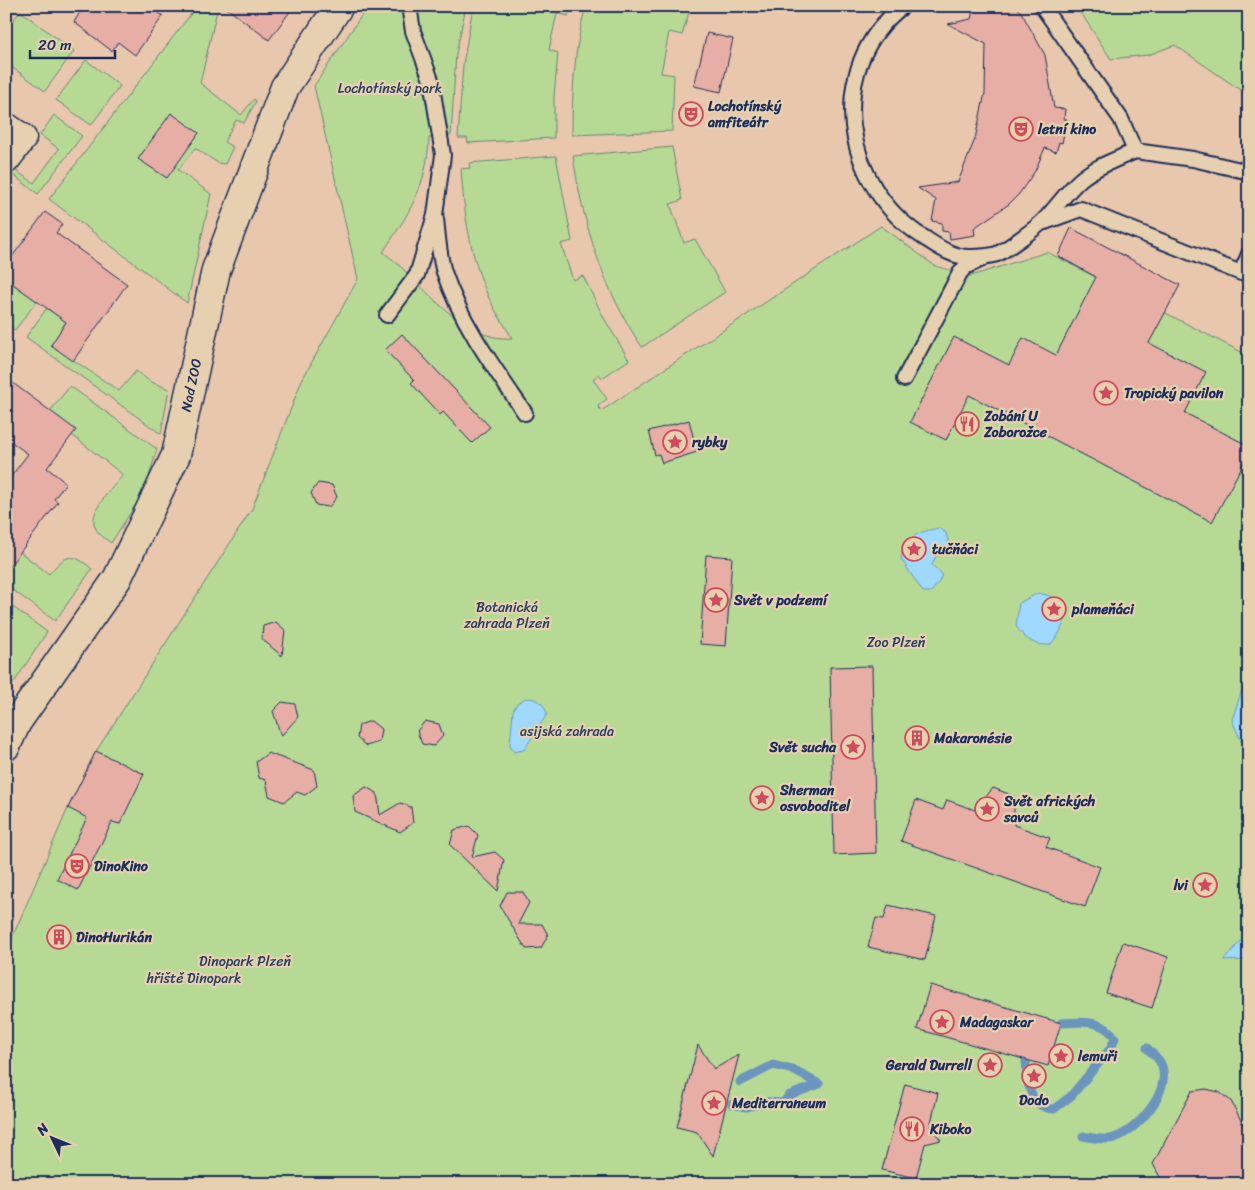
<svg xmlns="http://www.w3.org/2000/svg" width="1255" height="1190" font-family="Sriracha,sans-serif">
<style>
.green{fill:#b6da94;stroke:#688479}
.water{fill:#9fd9ff;stroke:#6a95bf}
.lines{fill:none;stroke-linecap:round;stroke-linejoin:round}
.stream{stroke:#6a95bf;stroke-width:9}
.building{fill:#e7aea5;stroke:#1b2f5e}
.lane-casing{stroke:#1b2f5e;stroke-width:18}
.street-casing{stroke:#1b2f5e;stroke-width:31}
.lane{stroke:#e6d0af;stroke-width:14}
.street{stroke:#e6d0af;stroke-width:28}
.labels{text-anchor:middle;stroke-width:4.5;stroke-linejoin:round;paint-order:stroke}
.park-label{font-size:14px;fill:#2a4063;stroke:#e6d0af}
.poi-label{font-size:14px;font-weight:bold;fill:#1b2f5e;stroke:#e6d0af;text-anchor:start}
.street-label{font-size:14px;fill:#1b2f5e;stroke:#e6d0af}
</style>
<rect width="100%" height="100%" fill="#e8c7ac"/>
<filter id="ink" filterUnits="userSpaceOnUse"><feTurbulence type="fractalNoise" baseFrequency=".02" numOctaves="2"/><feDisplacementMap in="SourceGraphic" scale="10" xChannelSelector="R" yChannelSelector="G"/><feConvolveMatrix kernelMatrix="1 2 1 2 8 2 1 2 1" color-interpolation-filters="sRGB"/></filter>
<g filter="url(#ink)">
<g class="green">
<polygon points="197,6 218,6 200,83 241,115 254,99 256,101 244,123 236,120 224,142 233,147 225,164 218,163 195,148 178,170 211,194 187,303 49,199"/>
<path d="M368 6H466L456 54 451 135 429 138C427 187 409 213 383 252 422 280 459 342 512 338 505 325 495 312 489 298 470 257 464 213 461 169L470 168 469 163 556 156 572 241 561 244 573 280 583 276 604 318 629 360 602 378 599 374 593 379 607 399 598 406 601 411 881 226 935 266 971 276 1047 252 1249 356V1184H6V952L68 808 95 753 252 509 302 380 358 279 314 86Z"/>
<polygon points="473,6 571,6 568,16 557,13 549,50 558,53 554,96 554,138 468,143 467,138 458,138 463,65"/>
<path d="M586 6H691L682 35 669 32 661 73 674 75 672 131 572 135C572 92 574 48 586 6Z"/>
<polygon points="1072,6 1249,6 1249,96 1175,45 1148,55 1111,59 1083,16"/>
<polygon points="20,11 74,51 45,91 6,63 6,30"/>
<polygon points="86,60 120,86 91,125 56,100"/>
<polygon points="54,115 82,136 38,194 12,174 15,170 34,183 59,149 40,135"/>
<path d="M672 147 682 200 670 204 684 243 695 239 725 292 642 347C603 289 583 225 573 156Z"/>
<polygon points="6,279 37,301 15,330 6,324"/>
<polygon points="47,308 66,322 51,345 119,391 136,371 151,382 169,389 161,434 26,337"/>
<path d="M70 386 157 449 145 490 111 543C106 539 99 535 96 529 86 512 113 488 123 475L72 435 50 411Z"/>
<path d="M16 549 49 574C66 554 72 552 92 569L55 621 6 585V571L9 567 6 565Z"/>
<polygon points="6,602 47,632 6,695"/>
</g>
<g class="water">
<path d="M939 528 946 533 949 545 946 553 936 556 932 565 942 574 939 582 931 592H923L901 559C904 536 919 532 939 528Z"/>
<path d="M1038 593C1054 596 1061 600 1067 615L1059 634 1050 645C1033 646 1025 639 1016 626L1019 603Z"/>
<polygon points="1249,668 1249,751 1241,741 1232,720"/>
<path d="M526 698C537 698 544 703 547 714L524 750 514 752 510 745 513 711 517 703Z"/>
<polygon points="1249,932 1249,962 1243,960 1223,961"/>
</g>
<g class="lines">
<g class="stream">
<path d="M1026 1060C1027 1080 1028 1108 1054 1109L1071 1096 1111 1048 1115 1038C1104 1019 1080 1022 1061 1023"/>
<polyline points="732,1104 746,1107 767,1102 784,1103 788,1096 819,1084 793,1070 773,1065 740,1082"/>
<path d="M1083 1136C1092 1138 1105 1141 1114 1138 1138 1130 1170 1093 1162 1066 1160 1059 1153 1054 1147 1048"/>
</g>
</g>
<g class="building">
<polygon points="84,6 149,6 163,16 135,55 118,42 112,51 74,22"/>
<polygon points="224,6 294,6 269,40"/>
<polygon points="974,6 1015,6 1021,12 1045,55 1054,108 1065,109 1064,119 1067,119 1062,143 1059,142 1056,152 1045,148 1035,171 1019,194 1009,204 974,228 975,235 950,239 949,232 942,231 942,223 932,221 936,200 918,188 958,182 975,139 985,93 986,44 948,24 971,19"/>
<polygon points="707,33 733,39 721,92 694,86"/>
<polygon points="171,113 199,133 167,178 138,159"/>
<polygon points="45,212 62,224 56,233 127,284 73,361 51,345 66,322 6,279 6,265"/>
<polygon points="1071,228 1180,285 1149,343 1206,372 1185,413 1249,446 1249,453 1212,522 969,395 946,440 910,422 954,337 1009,365 1023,338 1056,355 1096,277 1058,256"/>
<polygon points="402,334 490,427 472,443 443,412 440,415 411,383 414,380 385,350"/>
<polygon points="6,378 76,430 47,468 66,483 54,499 58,502 6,571 6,483 28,454 6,438"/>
<polygon points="689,420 697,452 662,463 659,454 655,455 649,431"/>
<polygon points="318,483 332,485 337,497 329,507 316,505 311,493"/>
<polygon points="706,555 732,557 726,646 700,644"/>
<polygon points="276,622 285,630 282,656 262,639 263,626"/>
<polygon points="872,666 876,853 834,855 830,667"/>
<polygon points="282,702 295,704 298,717 281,736 273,711"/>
<polygon points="371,721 381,729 379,742 366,746 357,738 359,725"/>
<polygon points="425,721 439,724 443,736 434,746 422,744 417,731"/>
<polygon points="96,751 144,774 120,824 112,822 78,890 57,879 87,818 68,808"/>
<polygon points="268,753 314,770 317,786 305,795 297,792 284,802 269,796 266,780 259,778 256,762"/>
<polygon points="366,787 377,793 380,815 400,803 411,807 413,823 400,832 355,812 353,796"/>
<polygon points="993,788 1014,796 1014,825 1050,838 1046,847 1100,867 1085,907 901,841 916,800 943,810 947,800 975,810"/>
<polygon points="469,826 478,835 472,857 495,852 504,860 498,891 450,845 454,830"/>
<polygon points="507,892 523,892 529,903 518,924 542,924 548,935 541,948 526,949 515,931 500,906"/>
<polygon points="888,905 936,916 925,960 868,947 876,918 884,919"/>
<polygon points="1123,942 1168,957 1152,1008 1106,993"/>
<polygon points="930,985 1061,1023 1048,1066 917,1029"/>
<polygon points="698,1045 714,1069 739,1055 713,1156 697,1132 677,1127"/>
<polygon points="905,1084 938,1093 930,1127 941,1140 925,1144 916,1178 882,1170"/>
<polygon points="1206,1089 1219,1092 1231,1101 1249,1136 1249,1184 1168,1184 1161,1179 1153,1164 1192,1091"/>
</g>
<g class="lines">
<g class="lane-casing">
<g id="lane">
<path d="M903 6C823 67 843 187 923 237 937 246 953 258 971 257 978 257 990 256 997 254 1006 250 1036 228 1043 221 1056 208 1067 191 1081 179 1096 166 1118 159 1135 151"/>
<polyline points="1042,6 1121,119 1135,151 1193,159 1249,172"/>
<path d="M436 219C438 236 439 256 444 272 461 323 495 369 525 413"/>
<polyline points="1045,222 1081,209 1241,273 1249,254"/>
<polyline points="387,315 417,275 435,215 443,155 431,80 413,31 409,6"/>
<polyline points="904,379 960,273 965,267 982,259"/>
</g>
</g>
<g class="street-casing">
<g id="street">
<polyline points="6,127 22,138 6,159"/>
<polyline points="6,746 17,722 117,579 176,455 216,270 285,87 339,6"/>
</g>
</g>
<use href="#lane" class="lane"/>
<use href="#street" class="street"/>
</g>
</g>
<defs>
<g id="theatre-ring" transform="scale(1.25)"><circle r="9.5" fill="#e6d0af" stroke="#d1495b" stroke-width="1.5"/><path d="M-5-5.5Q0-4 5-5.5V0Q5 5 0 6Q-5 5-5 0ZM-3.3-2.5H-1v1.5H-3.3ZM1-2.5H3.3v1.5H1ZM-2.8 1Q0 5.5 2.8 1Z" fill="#d1495b"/></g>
<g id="sight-ring" transform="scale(1.25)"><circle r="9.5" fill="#e6d0af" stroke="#d1495b" stroke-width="1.5"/><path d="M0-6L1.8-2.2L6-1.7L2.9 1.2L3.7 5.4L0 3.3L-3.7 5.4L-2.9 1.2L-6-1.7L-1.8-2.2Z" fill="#d1495b"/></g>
<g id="restaurant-ring" transform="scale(1.25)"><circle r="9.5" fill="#e6d0af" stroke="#d1495b" stroke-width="1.5"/><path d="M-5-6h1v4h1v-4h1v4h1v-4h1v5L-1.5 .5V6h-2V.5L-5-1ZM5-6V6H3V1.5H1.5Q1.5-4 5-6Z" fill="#d1495b"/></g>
<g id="building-ring" transform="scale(1.25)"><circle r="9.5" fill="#e6d0af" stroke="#d1495b" stroke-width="1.5"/><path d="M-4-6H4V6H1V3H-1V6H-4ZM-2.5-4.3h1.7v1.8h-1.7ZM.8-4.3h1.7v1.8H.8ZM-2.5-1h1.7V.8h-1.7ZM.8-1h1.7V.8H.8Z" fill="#d1495b"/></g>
</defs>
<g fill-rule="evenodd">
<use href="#theatre-ring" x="691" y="114"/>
<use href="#theatre-ring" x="1021" y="129"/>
<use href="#sight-ring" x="1106" y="393"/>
<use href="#restaurant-ring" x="967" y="424"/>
<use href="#sight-ring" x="675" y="442"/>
<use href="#sight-ring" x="914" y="549"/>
<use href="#sight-ring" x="716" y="600"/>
<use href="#sight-ring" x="1054" y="609"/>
<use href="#building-ring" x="917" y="738"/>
<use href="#sight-ring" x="853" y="747"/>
<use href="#sight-ring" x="762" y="798"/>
<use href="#sight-ring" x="987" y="809"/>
<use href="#theatre-ring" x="77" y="866"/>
<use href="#sight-ring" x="1205" y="885"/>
<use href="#building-ring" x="59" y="937"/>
<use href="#sight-ring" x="942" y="1022"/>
<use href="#sight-ring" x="1061" y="1056"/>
<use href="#sight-ring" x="990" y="1065"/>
<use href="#sight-ring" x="1034" y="1076"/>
<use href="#sight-ring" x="714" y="1103"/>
<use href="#restaurant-ring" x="912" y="1129"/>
</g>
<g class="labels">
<g class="park-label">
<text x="390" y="93">Lochotínský park</text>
<text x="507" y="612">Botanická<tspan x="507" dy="16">zahrada Plzeň</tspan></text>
<text x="896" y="647">Zoo Plzeň</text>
<text x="567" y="736">asijská zahrada</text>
<text x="245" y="966">Dinopark Plzeň</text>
<text x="194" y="983">hřiště Dinopark</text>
</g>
<g class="poi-label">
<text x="708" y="111">Lochotínský<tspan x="708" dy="16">amfiteátr</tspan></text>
<text x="1038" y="134">letní kino</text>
<text x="1124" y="398">Tropický pavilon</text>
<text x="984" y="421">Zobání U<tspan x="984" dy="16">Zoborožce</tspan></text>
<text x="692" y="447">rybky</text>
<text x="932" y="554">tučňáci</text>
<text x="734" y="605">Svět v podzemí</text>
<text x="1072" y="614">plameňáci</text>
<text x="934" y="743">Makaronésie</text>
<text x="836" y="752" text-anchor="end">Svět sucha</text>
<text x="780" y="795">Sherman<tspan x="780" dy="16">osvoboditel</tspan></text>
<text x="1004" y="806">Svět afrických<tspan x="1004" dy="16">savců</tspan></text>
<text x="94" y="871">DinoKino</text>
<text x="1188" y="890" text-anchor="end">lvi</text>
<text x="76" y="942">DinoHurikán</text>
<text x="960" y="1027">Madagaskar</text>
<text x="1078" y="1061">lemuři</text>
<text x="972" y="1070" text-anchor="end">Gerald Durrell</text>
<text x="1034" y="1105" text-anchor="middle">Dodo</text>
<text x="732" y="1108">Mediterraneum</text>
<text x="930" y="1134">Kiboko</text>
</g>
<g class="street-label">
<text transform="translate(191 385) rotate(-78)" y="5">Nad ZOO</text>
</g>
</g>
<rect width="1255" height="1190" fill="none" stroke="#e6d0af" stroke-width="25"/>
<rect x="12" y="12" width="1230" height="1165" fill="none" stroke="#1b2f5e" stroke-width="2" filter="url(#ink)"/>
<g transform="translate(52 1138) rotate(313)" stroke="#e6d0af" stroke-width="4" paint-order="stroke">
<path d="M0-4L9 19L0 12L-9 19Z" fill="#1b2f5e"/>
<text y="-8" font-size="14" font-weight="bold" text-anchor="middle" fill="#1b2f5e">N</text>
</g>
<path d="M30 50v8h85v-8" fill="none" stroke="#1b2f5e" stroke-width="2.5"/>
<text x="38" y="50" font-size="15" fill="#1b2f5e" stroke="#e6d0af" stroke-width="4" paint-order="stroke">20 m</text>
</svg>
